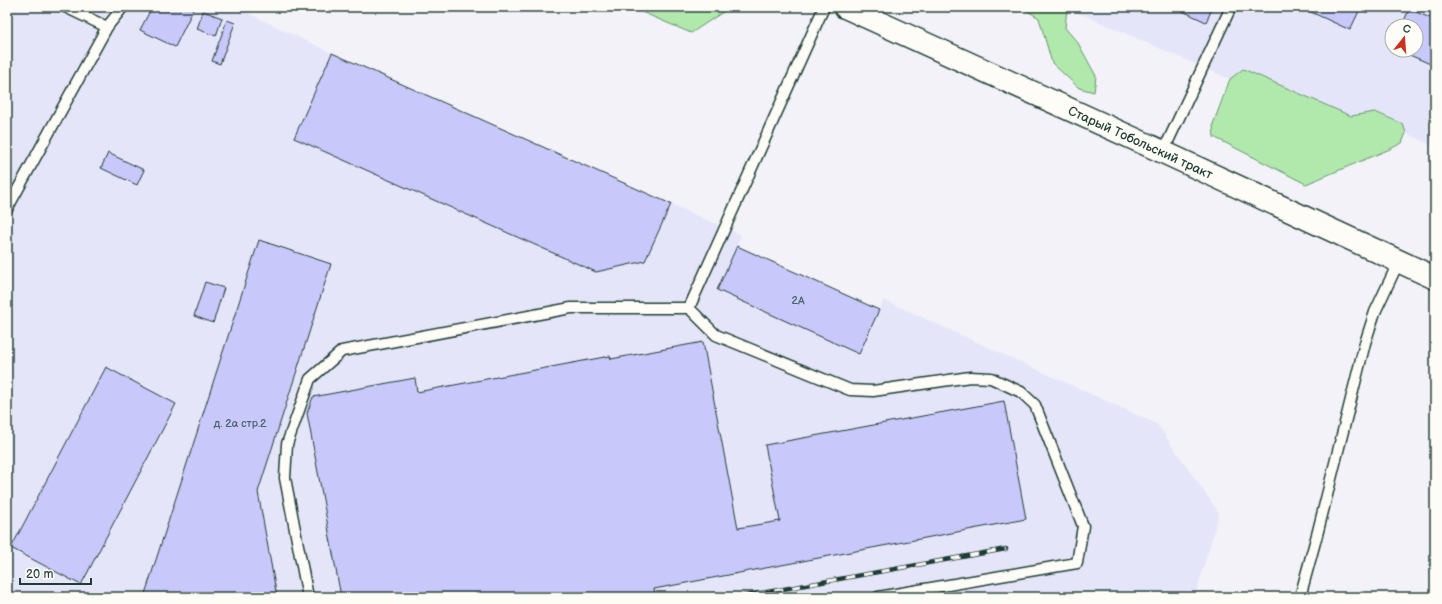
<svg xmlns="http://www.w3.org/2000/svg" width="1442" height="604" font-family="'Balsamiq Sans',sans-serif">
<style>
.built{fill:#e5e5f9;fill-rule:evenodd}
.green{fill:#b1e9ac;stroke:#689370}
.building{fill:#c8c8fb;stroke:#1f3d34}
.lines{fill:none;stroke-linecap:round;stroke-linejoin:round}
.service-casing{stroke:#1f3d34;stroke-width:13}
.tertiary-casing{stroke:#1f3d34;stroke-width:25}
.service{stroke:#fdfcf7;stroke-width:10}
.tertiary{stroke:#fdfcf7;stroke-width:22}
.rail-casing{stroke:#1f3d34;stroke-width:4.5}
.rail{stroke:#fdfcf7;stroke-width:3;stroke-dasharray:9;stroke-linecap:butt}
.labels{text-anchor:middle;stroke-width:3.5;stroke-linejoin:round;paint-order:stroke}
.number-label{font-size:11px;fill:#496066}
.street-label{font-size:13px;fill:#1f3d34;stroke:#fdfcf7}
</style>
<rect width="100%" height="100%" fill="#f2f2f8"/>
<filter id="ink" filterUnits="userSpaceOnUse"><feTurbulence type="fractalNoise" baseFrequency=".025" numOctaves="2"/><feDisplacementMap in="SourceGraphic" scale="8" xChannelSelector="R" yChannelSelector="G"/><feConvolveMatrix kernelMatrix="1 2 1 2 8 2 1 2 1" color-interpolation-filters="sRGB"/></filter>
<g filter="url(#ink)">
<g class="built">
<polygon points="7,7 235,7 332,53 741,235 737,246 879,310 884,300 1157,424 1219,513 1197,590 1157,597 7,597"/>
<path d="M1065 7H1435V147L1406 133 1403 123 1375 112 1351 116 1243 70 1230 79ZM1392 26H1416V50H1392Z"/>
</g>
<g class="green">
<polygon points="630,7 727,7 726,10 691,33"/>
<polygon points="1021,7 1067,8 1065,28 1078,43 1096,76 1094,92 1079,88 1052,63 1039,18"/>
<polygon points="1243,69 1351,116 1375,112 1403,124 1406,133 1402,143 1390,149 1306,184 1214,137 1213,124 1230,79"/>
</g>
<g class="building">
<polygon points="152,7 192,7 194,8 175,47 140,30"/>
<polygon points="1174,7 1213,7 1206,22"/>
<polygon points="1300,7 1361,7 1350,30"/>
<polygon points="1409,9 1435,20 1435,66 1398,50 1416,50 1416,26 1402,26"/>
<polygon points="203,11 222,18 216,36 197,29"/>
<polygon points="227,20 235,23 220,64 212,61"/>
<polygon points="332,53 671,204 645,261 596,272 294,138"/>
<polygon points="108,153 144,170 137,185 101,168"/>
<polygon points="259,240 331,264 258,492 277,597 144,597"/>
<polygon points="737,246 879,310 859,354 717,290"/>
<polygon points="205,282 224,288 213,323 194,316"/>
<polygon points="703,342 738,528 780,521 765,445 1004,401 1026,519 654,589 655,593 635,597 341,597 307,413 313,397 415,378 417,392 610,356 611,359"/>
<polygon points="106,367 176,404 81,585 11,548"/>
</g>
<g class="lines">
<g class="service-casing">
<g id="service">
<polyline points="65,7 107,27"/>
<polyline points="1163,152 1231,7"/>
<polyline points="7,209 107,27 123,7"/>
<polyline points="689,308 824,7"/>
<polyline points="308,597 285,478 287,444 310,379 342,351 571,308 689,308 716,335 850,390 873,391 970,377 991,378 1021,392 1035,405 1083,526 1077,563 878,597"/>
<polyline points="1300,597 1318,531 1365,343 1375,312 1399,261"/>
</g>
</g>
<g class="tertiary-casing">
<g id="tertiary">
<path id="s1" d="M845 7 1163 152 1435 278"/>
</g>
</g>
<use href="#service" class="service"/>
<use href="#tertiary" class="tertiary"/>
<g class="rail-casing">
<polyline id="rail" points="739,597 1006,549"/>
</g>
<use href="#rail" class="rail"/>
</g>
</g>
<g class="labels">
<g class="number-label">
<text x="798" y="304">2А</text>
<text x="240" y="427">д. 2а стр.2</text>
</g>
<g class="street-label">
<text dy="5" stroke="none"><textPath href="#s1" startOffset="325">Старый Тобольский тракт</textPath></text>
</g>
</g>
<rect width="1442" height="604" fill="none" stroke="#fdfcf7" stroke-width="24"/>
<rect x="12" y="12" width="1418" height="580" fill="none" stroke="#1f3d34" stroke-width="1.5" filter="url(#ink)"/>
<g transform="translate(1404 38) rotate(17)"><circle r="19" fill="#fdfcf7" stroke="#a4b0a9"/>
<path d="M0-3L7 15L0 10L-7 15Z" fill="#c8321e"/>
<text y="-6" font-size="11" font-weight="bold" text-anchor="middle" fill="#1f3d34">С</text>
</g>
<path d="M20 578v6h71v-6" fill="none" stroke="#1f3d34" stroke-width="2"/>
<text x="26" y="578" font-size="12" fill="#1f3d34" stroke="#fdfcf7" stroke-width="3" paint-order="stroke">20 m</text>
</svg>
